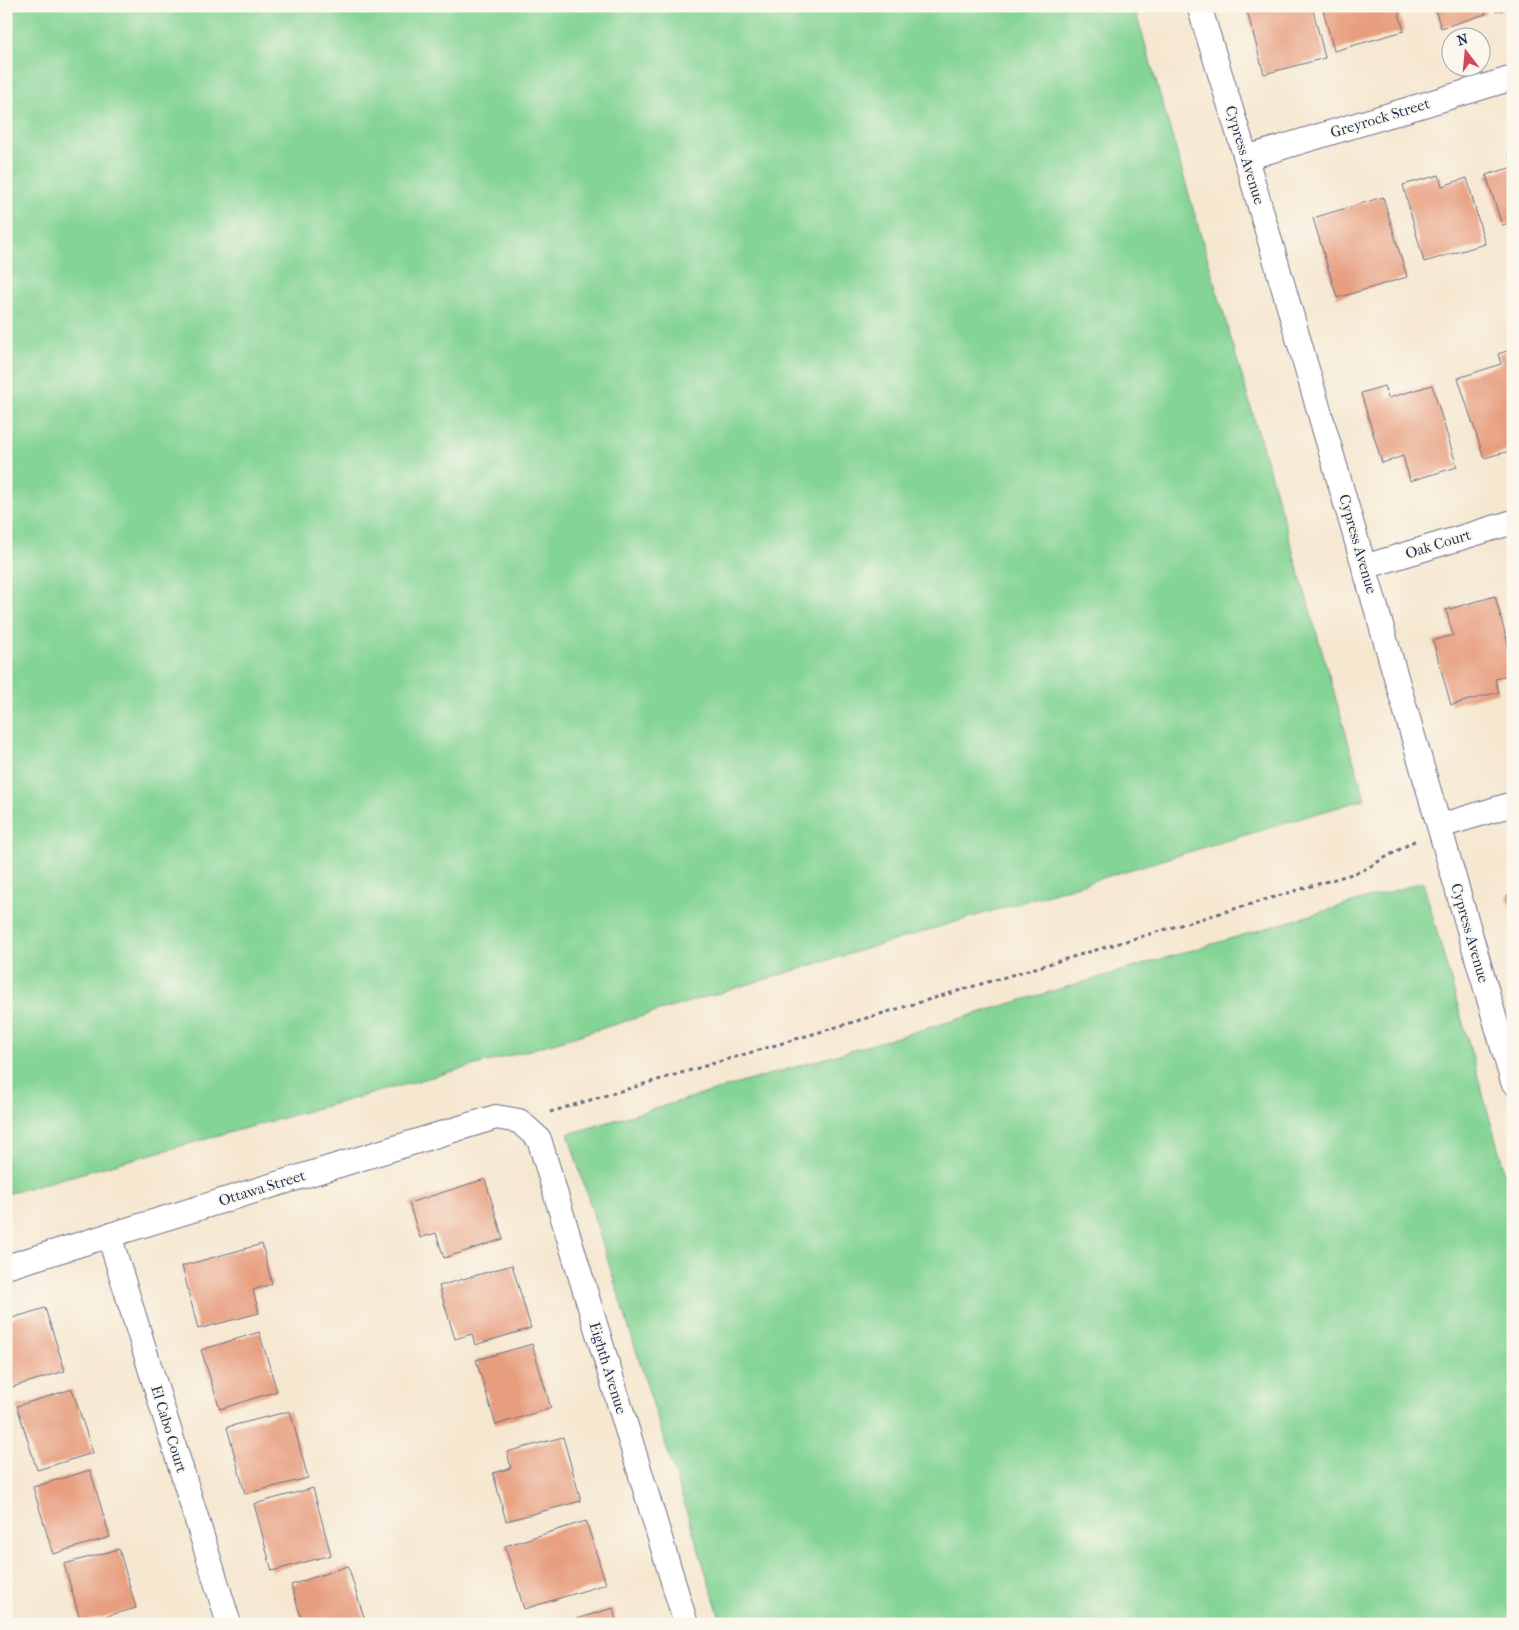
<svg xmlns="http://www.w3.org/2000/svg" width="1519" height="1630" font-family="'IM FELL French Canon',serif">
<style>
.green{fill:#84d495;stroke:#50827a}
.building{fill:#e79e7f}
.lines{fill:none;stroke-linecap:round;stroke-linejoin:round}
.street-casing{stroke:#686f86;stroke-width:26}
.path{stroke:#686f86;stroke-width:3;stroke-dasharray:4 4;stroke-linecap:butt}
.street{stroke:#fff;stroke-width:24}
.labels{text-anchor:middle;stroke-width:4;stroke-linejoin:round;paint-order:stroke}
.street-label{font-size:15px;fill:#1b2f5e;stroke:#fbf7ec}
</style>
<rect width="100%" height="100%" fill="#fbf7ec"/>
<filter id="ink" filterUnits="userSpaceOnUse"><feTurbulence type="fractalNoise" baseFrequency=".02" numOctaves="2"/><feDisplacementMap in="SourceGraphic" scale="10" xChannelSelector="R" yChannelSelector="G"/><feConvolveMatrix kernelMatrix="1 2 1 2 8 2 1 2 1" color-interpolation-filters="sRGB"/></filter>
<filter id="wash" filterUnits="userSpaceOnUse"><feTurbulence type="fractalNoise" baseFrequency=".0096" numOctaves="4" result="noise"/><feDisplacementMap in="SourceGraphic" scale="20" xChannelSelector="R" yChannelSelector="G"/><feGaussianBlur stdDeviation="1.12" result="paint"/><feColorMatrix in="noise" values="0 0 0 0 0 0 0 0 0 0 0 0 0 0 0 0 0 1.4 0 .05"/><feComposite in="paint" operator="in"/></filter>
<g filter="url(#wash)">
<rect width="100%" height="100%" fill="#f6e7d0"/>
<g class="green">
<polygon points="6,6 1134,6 1365,799 523,1052 6,1194"/>
<polygon points="1423,882 1513,1201 1513,1624 722,1624 568,1134"/>
</g>
<g id="blocks">
<g class="building">
<polygon points="1312,6 1325,58 1264,74 1246,7"/>
<polygon points="1322,6 1397,6 1404,31 1334,51"/>
<polygon points="1434,6 1484,6 1486,14 1441,28"/>
<polygon points="1494,6 1512,6 1512,7 1496,12"/>
<polygon points="1513,153 1513,166 1512,166 1509,154"/>
<polygon points="1513,167 1513,222 1502,225 1486,175"/>
<polygon points="1439,175 1442,186 1467,178 1485,244 1424,262 1403,185"/>
<polygon points="1383,197 1407,277 1337,298 1313,218"/>
<polygon points="1513,349 1513,450 1484,458 1458,378 1501,364 1498,354"/>
<polygon points="1432,385 1457,467 1410,481 1403,456 1382,463 1361,393 1384,386 1388,398"/>
<polygon points="1495,596 1513,663 1513,674 1495,679 1499,692 1451,705 1433,641 1453,635 1446,610"/>
<polygon points="1513,894 1513,915 1512,915 1507,895"/>
<polygon points="485,1179 503,1239 444,1258 436,1233 420,1238 409,1203"/>
<polygon points="262,1244 272,1284 253,1290 259,1313 198,1329 182,1266"/>
<polygon points="512,1265 531,1328 475,1345 472,1334 455,1339 439,1286"/>
<polygon points="45,1308 65,1371 6,1389 6,1320"/>
<polygon points="259,1332 277,1391 220,1409 201,1350"/>
<polygon points="532,1344 551,1408 496,1425 476,1360"/>
<polygon points="72,1389 93,1453 37,1470 17,1406"/>
<polygon points="290,1411 308,1478 245,1494 227,1427"/>
<polygon points="563,1437 581,1501 506,1521 493,1473 511,1468 507,1452"/>
<polygon points="90,1470 110,1537 53,1554 33,1487"/>
<polygon points="313,1488 331,1555 272,1571 254,1504"/>
<polygon points="586,1521 606,1584 524,1609 505,1546"/>
<polygon points="119,1549 136,1608 81,1623 64,1564"/>
<polygon points="348,1566 366,1624 303,1624 291,1585"/>
<polygon points="613,1608 617,1624 562,1624 562,1623"/>
</g>
</g>
</g>
<g filter="url(#ink)">
<use href="#blocks" fill-opacity="0" stroke="#686f86" stroke-width="1"/>
<g class="lines">
<g class="street-casing">
<g id="street">
<polyline points="1199,6 1246,158 1513,1082"/>
<polyline points="1246,158 1513,78"/>
<polyline points="1364,567 1513,522"/>
<polyline points="1440,826 1513,804"/>
<polyline points="109,1235 229,1624"/>
<polyline points="6,1267 496,1117 519,1121 539,1139 686,1624"/>
</g>
</g>
<polyline class="path" points="550,1112 1362,871 1416,840"/>
<use href="#street" class="street"/>
</g>
</g>
<g class="labels">
<g class="street-label">
<text transform="translate(1380 118) rotate(-17)" y="5">Greyrock Street</text>
<text transform="translate(1245 155) rotate(73)" y="5">Cypress Avenue</text>
<text transform="translate(1358 544) rotate(74)" y="5">Cypress Avenue</text>
<text transform="translate(1438 544) rotate(-17)" y="5">Oak Court</text>
<text transform="translate(1470 933) rotate(74)" y="5">Cypress Avenue</text>
<text transform="translate(262 1188) rotate(-17)" y="5">Ottawa Street</text>
<text transform="translate(608 1368) rotate(73)" y="5">Eighth Avenue</text>
<text transform="translate(169 1429) rotate(73)" y="5">El Cabo Court</text>
</g>
</g>
<rect width="1519" height="1630" fill="none" stroke="#fbf7ec" stroke-width="25"/>
<g transform="translate(1466 52) rotate(344)"><circle r="24" fill="#fbf7ec" stroke="#a1a7b3"/>
<path d="M0-4L9 19L0 12L-9 19Z" fill="#d1495b"/>
<text y="-8" font-size="14" font-weight="bold" text-anchor="middle" fill="#1b2f5e">N</text>
</g>
</svg>
